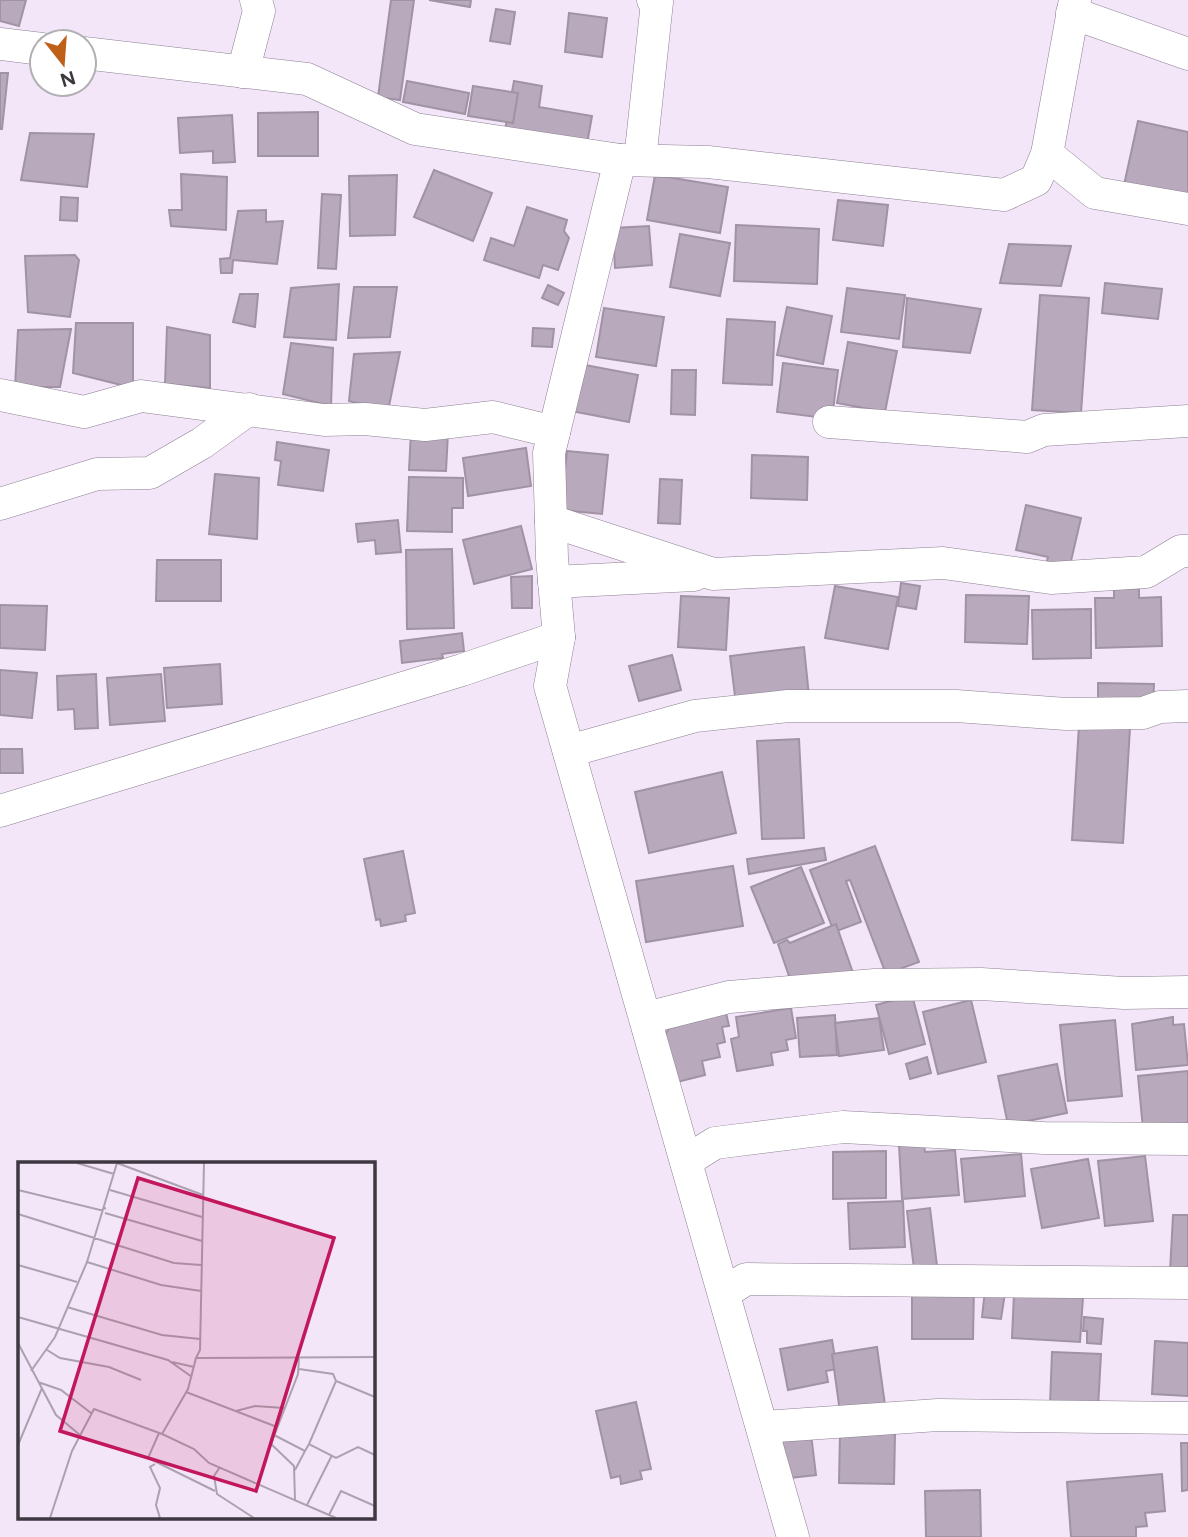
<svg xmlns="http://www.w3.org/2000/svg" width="1188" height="1537" font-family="Figtree,sans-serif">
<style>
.building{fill:#b8aabc;stroke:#a093a4;stroke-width:2}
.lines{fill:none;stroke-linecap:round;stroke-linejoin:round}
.minor-casing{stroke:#8c8092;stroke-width:33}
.minor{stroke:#fff;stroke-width:32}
.inset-road{fill:none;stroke:#aba1af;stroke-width:2}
.view{fill:#c2185b;fill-opacity:0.15;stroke:#c2185b;stroke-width:3.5}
.inset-edge{fill:none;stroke:#3e3941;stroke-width:3.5}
</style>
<rect width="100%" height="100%" fill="#f3e6f9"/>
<g class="building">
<polygon points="0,0 26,0 19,26 0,21"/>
<polygon points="391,0 414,0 400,100 378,97"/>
<polygon points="429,0 471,0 470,7"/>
<polygon points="496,9 515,12 510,44 490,41"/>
<polygon points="569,13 607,18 602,57 565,52"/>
<polygon points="0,73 8,73 2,129 0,129"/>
<polygon points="407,81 469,93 465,114 403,102"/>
<polygon points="514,81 542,86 539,107 592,116 587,144 505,130"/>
<polygon points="473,86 518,93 513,123 468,116"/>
<polygon points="318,112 318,156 258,156 258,113"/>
<polygon points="232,115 235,162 213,163 213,151 180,153 178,118"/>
<polygon points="1138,121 1188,132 1188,196 1124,185"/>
<polygon points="30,133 94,134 87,187 21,180"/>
<polygon points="434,170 492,193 473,241 414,217"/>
<polygon points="181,174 227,177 226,230 171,226 169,210 182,210"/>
<polygon points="397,175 395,235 350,236 349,176"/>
<polygon points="655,175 728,187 720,233 647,220"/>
<polygon points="322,194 341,195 336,269 318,268"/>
<polygon points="61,197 78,198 77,221 60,220"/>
<polygon points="838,200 888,205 883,246 833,240"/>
<polygon points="527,207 567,220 564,231 569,238 558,270 543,265 539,278 484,260 491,238 514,246"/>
<polygon points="266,210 266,222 283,221 277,264 233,260 232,273 221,273 220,259 230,258 238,211"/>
<polygon points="736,225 819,229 817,284 734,281"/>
<polygon points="649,226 652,265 615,268 613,228"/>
<polygon points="680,234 730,243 720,296 670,287"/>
<polygon points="1009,244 1071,246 1061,286 1000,283"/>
<polygon points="75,255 79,260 70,317 28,312 25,256"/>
<polygon points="1105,283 1162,289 1158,319 1102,313"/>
<polygon points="339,284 336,340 284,337 291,288"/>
<polygon points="548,285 564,293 558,305 542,298"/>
<polygon points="354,287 397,287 390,337 348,338"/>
<polygon points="847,288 905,295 899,339 841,332"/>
<polygon points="240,294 258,294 255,327 233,322"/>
<polygon points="1040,295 1089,298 1081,413 1032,410"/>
<polygon points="907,298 981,309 970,353 903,347"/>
<polygon points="787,307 832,316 823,364 777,355"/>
<polygon points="604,308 664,317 656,366 596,357"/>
<polygon points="727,319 775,322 772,385 723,383"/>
<polygon points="76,323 133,323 133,388 73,373"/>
<polygon points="167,327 210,335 210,388 165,384"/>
<polygon points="533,328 554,329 552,347 532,346"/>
<polygon points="71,329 60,387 15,387 18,330"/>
<polygon points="848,342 897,351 885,412 837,403"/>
<polygon points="291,343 333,348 331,406 283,394"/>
<polygon points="400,352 388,411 349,401 354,354"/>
<polygon points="783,363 838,370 832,419 777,412"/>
<polygon points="580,364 638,375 629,422 571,411"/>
<polygon points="672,370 696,370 695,415 671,414"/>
<polygon points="411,431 448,433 446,471 409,470"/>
<polygon points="277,442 329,450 323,491 278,485 281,461 275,460"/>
<polygon points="526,448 531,486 468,496 463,458"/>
<polygon points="567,451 608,455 602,514 561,510"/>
<polygon points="752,455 808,457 807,500 751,498"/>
<polygon points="215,474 259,478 257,539 209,534"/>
<polygon points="409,477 463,478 463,508 452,508 452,532 407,531"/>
<polygon points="660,479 682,480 680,524 658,523"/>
<polygon points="1026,505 1081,518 1068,574 1045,568 1048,557 1016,550"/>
<polygon points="398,520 401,552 376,554 375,540 358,542 356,524"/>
<polygon points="521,526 532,569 474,584 463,540"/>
<polygon points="452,549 454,628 407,629 406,550"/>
<polygon points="157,560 221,560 221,601 156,601"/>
<polygon points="532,576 532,608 512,608 511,577"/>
<polygon points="901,583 920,586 916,609 898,606"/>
<polygon points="835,586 898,597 888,649 825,638"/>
<polygon points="1139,588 1139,598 1161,597 1162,646 1096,648 1095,598 1114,598 1114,589"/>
<polygon points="966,595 1029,596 1027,644 965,642"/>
<polygon points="681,596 729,598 726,650 678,647"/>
<polygon points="0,605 47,606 45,650 0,648"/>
<polygon points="1091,609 1091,658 1033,659 1032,610"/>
<polygon points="462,633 464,651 442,654 443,658 402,663 400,641"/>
<polygon points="804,647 809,696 736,704 730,656"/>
<polygon points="672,655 681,690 639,701 629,666"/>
<polygon points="220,664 222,704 167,708 164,668"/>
<polygon points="0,670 37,673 32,718 0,715"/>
<polygon points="96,674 98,728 75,729 74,709 58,710 57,676"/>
<polygon points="161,674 165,721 110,725 107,678"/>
<polygon points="1098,683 1154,684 1153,705 1098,704"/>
<polygon points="1079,725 1130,728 1123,843 1072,840"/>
<polygon points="799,739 804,838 762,839 757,741"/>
<polygon points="0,749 22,749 23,773 0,773"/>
<polygon points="722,772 736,833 649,853 635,792"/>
<polygon points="875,846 919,962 886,974 850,880 846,881 861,922 834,932 810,870"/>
<polygon points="824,848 826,860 749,874 747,859"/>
<polygon points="403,851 415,913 405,915 406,921 381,926 380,919 376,920 364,859"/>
<polygon points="733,866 743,926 646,942 636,881"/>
<polygon points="801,867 824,923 774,943 751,887"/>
<polygon points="836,924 853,973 790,979 778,944 787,940 790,943"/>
<polygon points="912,995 925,1044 889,1054 876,1005"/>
<polygon points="971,1000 986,1062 938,1074 923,1012"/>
<polygon points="725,1008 729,1026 722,1027 725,1042 717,1044 720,1057 702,1061 705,1075 673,1083 663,1038 675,1019"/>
<polygon points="791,1008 796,1038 786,1040 788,1050 771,1053 773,1065 737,1071 731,1039 739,1037 736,1017"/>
<polygon points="835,1015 837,1055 800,1057 797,1018"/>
<polygon points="1173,1017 1173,1025 1184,1024 1188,1065 1136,1070 1132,1024"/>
<polygon points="879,1018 884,1050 839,1056 835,1023"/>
<polygon points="1115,1020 1122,1096 1068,1101 1060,1025"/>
<polygon points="927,1057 931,1073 910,1079 906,1064"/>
<polygon points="1057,1064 1067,1113 1008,1125 998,1076"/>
<polygon points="1188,1071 1188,1125 1143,1129 1138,1076"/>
<polygon points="924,1144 925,1152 955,1150 959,1195 902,1199 899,1145"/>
<polygon points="886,1151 886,1198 833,1199 833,1152"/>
<polygon points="1021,1154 1025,1196 965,1202 961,1159"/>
<polygon points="1145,1156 1153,1221 1105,1226 1098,1161"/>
<polygon points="1088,1159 1099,1218 1042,1228 1031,1169"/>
<polygon points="903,1201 905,1247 850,1249 848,1203"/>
<polygon points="930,1208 937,1266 914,1269 907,1211"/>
<polygon points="1173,1215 1188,1215 1188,1272 1170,1272"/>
<polygon points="912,1286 974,1287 973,1339 912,1339"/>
<polygon points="985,1290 1005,1293 1001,1319 982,1317"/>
<polygon points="1014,1293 1083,1297 1080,1342 1012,1338"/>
<polygon points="1084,1317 1103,1319 1101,1344 1087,1343 1087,1331 1083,1331"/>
<polygon points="832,1340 837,1369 826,1371 828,1382 788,1390 780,1349"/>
<polygon points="1155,1341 1188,1343 1188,1396 1152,1394"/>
<polygon points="877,1347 885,1405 840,1412 832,1354"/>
<polygon points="1052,1352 1101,1354 1098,1408 1050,1405"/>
<polygon points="636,1402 651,1469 640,1471 642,1479 621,1484 620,1476 611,1478 596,1411"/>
<polygon points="840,1433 895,1434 894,1484 839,1483"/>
<polygon points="811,1434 816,1475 781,1479 775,1438"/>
<polygon points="1181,1443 1188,1443 1188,1490 1182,1491"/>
<polygon points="1162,1474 1165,1511 1145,1513 1147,1526 1136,1527 1136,1537 1071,1537 1067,1482"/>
<polygon points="980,1490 981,1537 926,1537 925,1491"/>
</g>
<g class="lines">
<g class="minor-casing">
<g id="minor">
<polyline points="1072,13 1188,54"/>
<polyline points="0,44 42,49"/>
<polyline points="84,53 307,79 415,129 620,160 549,453 552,558 559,637"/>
<polyline points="243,72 259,11 256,0"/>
<polyline points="1047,154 1095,193 1188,209"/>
<polyline points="620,160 708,162 1004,195 1036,180 1047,154 1075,0"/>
<polyline points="640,160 657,2 653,0"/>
<polyline points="0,395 84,412 141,396 324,420 365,419 425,425 493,417 554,432"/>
<polyline points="829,422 1027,437 1044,430 1188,421"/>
<polyline points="0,504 97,474 150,473 202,443 249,409"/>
<polyline points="551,521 713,574 943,563 1051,578 1146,572 1181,551 1188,551"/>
<polyline points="554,582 694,575"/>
<polyline points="569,751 695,716 788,706 956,706 1066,714 1143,713 1160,707 1188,706"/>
<polyline points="0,811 462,670 559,637 550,686 793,1537"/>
<polyline points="646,1018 729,997 875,985 981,984 1124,993 1188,992"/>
<polyline points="686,1161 715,1143 843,1127 1044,1138 1188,1139"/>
<polyline points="724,1293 746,1279 1188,1283"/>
<polyline points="762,1427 938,1415 1188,1418"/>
</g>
</g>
<use href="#minor" class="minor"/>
</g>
<g transform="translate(18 1162)">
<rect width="357" height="357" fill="#f3e6f9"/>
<path class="inset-road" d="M59 1 96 12M99 1 185 33M186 1 182 188 178 196 357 195M0 28 82 48 88 46M92 28 184 55M87 51 184 79M0 52 156 101 183 103M69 100 143 123 183 129M0 103 59 120M49 145 144 173 182 177M0 155 150 198 174 215M0 181 38 253 62 273M29 188 42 196 91 205 123 218M178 196 170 227 144 272 176 287 191 301 318 356M154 200 176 205M281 207 315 212 318 219 357 235M13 209 37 175 69 100 99 1M20 220 43 228 73 251M168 230 259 265M218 249 237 244 266 246M141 271 130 296 197 329M256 273 287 289 277 308M291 282 318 219M0 283 24 226M287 289 291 282 318 296 340 285 357 293M137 302 132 305 142 326 138 343 142 356M202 305 196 314 199 332 236 356M277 338 276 304 253 282 280 212 281 195M289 343 314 293M311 353 323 329 357 344M32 356 54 289 76 247 144 272"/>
<path class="view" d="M120 16 316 76 238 329 42 269Z"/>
<rect width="357" height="357" class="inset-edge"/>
</g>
<g transform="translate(63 63) rotate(163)"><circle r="33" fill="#ffffff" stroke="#b2b0b3" stroke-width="2"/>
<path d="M0-5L12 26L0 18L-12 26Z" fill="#bf6019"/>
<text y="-10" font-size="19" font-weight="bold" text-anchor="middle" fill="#3e3941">N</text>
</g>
</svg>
